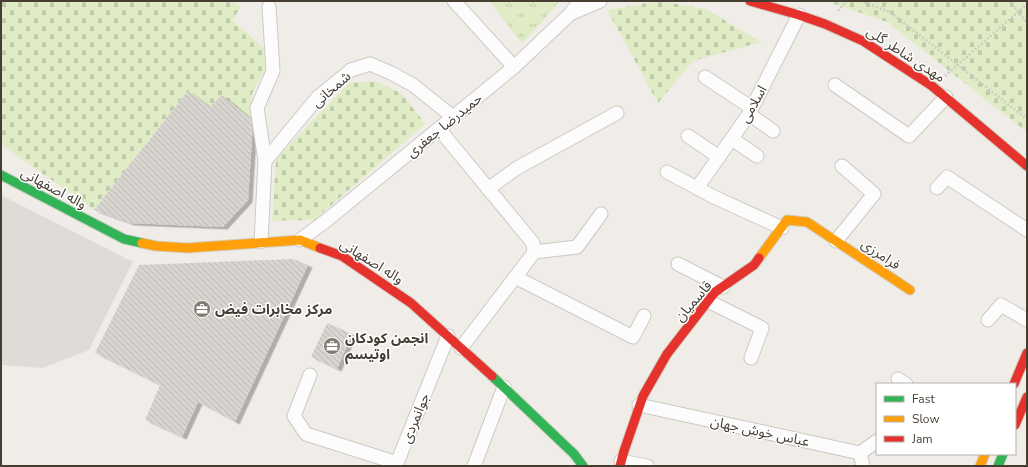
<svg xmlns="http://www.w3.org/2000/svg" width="1028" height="467" font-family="'Nunito Sans','Noto Sans Arabic',sans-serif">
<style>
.grass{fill:url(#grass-tufts)}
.cemetery{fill:url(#cemetery-stones)}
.parking{fill:#dfdcd8}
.building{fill:url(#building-back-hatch);filter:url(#shadow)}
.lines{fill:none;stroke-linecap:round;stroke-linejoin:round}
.street-casing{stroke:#cdc9c4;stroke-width:15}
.fast-casing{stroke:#d1ccbf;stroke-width:11}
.slow-casing{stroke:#d1ccbf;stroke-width:11}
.jam-casing{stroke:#d1ccbf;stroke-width:11}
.path{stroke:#cecbc6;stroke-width:2.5;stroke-dasharray:2 2;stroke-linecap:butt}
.street{stroke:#fdfcfc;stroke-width:13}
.fast{stroke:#30b455;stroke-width:9}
.slow{stroke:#ff9f0a;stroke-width:9}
.jam{stroke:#e5322d;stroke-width:9}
.labels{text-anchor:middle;stroke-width:3;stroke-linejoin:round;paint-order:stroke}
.street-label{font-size:14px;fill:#463e33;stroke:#fff}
.poi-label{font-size:14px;font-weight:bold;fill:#463e33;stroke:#fff;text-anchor:start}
</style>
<defs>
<pattern id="grass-tufts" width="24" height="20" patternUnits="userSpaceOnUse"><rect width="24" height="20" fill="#dfecc5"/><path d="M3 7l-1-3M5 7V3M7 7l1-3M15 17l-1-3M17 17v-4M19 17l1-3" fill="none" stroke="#c1cbaa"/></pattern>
<pattern id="cemetery-stones" width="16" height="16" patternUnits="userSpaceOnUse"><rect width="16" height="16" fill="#dfecc5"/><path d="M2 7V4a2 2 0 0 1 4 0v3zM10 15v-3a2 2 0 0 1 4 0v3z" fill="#c1cbaa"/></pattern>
<pattern id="building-back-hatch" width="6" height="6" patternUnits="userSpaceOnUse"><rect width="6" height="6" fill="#d8d4cf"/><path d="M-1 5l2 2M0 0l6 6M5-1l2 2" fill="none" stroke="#bbb7b2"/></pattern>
<filter id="shadow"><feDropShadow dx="4.5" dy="2.5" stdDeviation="0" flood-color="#0004"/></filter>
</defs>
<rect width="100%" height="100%" fill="#f0ede8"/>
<polygon class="grass" points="490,1 560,1 522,44"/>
<g class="cemetery">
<polygon points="1,1 234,1 241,7 232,20 264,48 265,69 252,94 253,121 222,95 210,107 188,91 94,210 1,144"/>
<polygon points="659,1 706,9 761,42 693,61 658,103 607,10"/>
<polygon points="826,1 1027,1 1027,132 887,22"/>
<polygon points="376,81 402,94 425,124 314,220 272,221 276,159 349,83"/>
</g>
<polygon class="parking" points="1,195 133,262 89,350 43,368 1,365"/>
<g class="building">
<polygon points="188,91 210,107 222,95 253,121 248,200 223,227 130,223 94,210"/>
<polygon points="293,259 308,265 235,422 198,402 182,437 145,420 160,385 95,353 139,265"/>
<polygon points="327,323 352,334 337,369 311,357"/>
</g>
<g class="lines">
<g class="street-casing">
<g id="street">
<polyline points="454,1 514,67"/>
<polyline points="572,13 600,1"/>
<polyline points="705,77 752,108"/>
<polyline points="835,85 909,136 946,97"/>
<polyline points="749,114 773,131"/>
<polyline points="439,129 533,243 534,252"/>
<polyline points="688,136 719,157"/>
<polyline points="732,139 757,156"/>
<polyline points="265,161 318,97 351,70 370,64 391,73 413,85 453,117"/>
<polyline points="667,172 714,197 782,228"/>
<polyline points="697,188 749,114 799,15"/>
<polyline points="937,188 947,177 1027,230"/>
<polyline points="488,189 517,168 617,113"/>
<polyline points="300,240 327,220 514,67 570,14 580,1"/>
<polyline points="836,241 874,194 842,166"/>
<polyline points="261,242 265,161 257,108 273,71 269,7"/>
<polyline points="534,252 577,247 601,214"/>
<polyline points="678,264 723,287"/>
<polyline points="515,277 633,337 644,316"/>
<polyline points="708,301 762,328 751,358"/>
<polyline points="988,320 1001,305 1027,320"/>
<polyline points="461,348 529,259 534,252"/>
<polyline points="310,375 294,416 306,434 397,463 448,336"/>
<polyline points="898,379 906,384"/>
<polyline points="639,405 860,453 877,441"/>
<polyline points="860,453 863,466"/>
<polyline points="621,461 647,466"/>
<polyline points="474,466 504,387"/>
</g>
</g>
<g class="fast-casing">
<g id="fast">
<polyline points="1,175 124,239 142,243"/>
<polyline points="492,376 574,454 583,466"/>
<polyline points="998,466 1003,454"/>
</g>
</g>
<g class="slow-casing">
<g id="slow">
<polyline points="142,243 156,246 187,248 300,240 320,248"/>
<polyline points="759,258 787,220 807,222 910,290"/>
<polyline points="980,466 985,454"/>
</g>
</g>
<g class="jam-casing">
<g id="jam">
<polyline points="750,1 799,15 825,24 863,41 932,86 1027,166"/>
<polyline points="320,248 342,256 411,303 492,376"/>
<polyline points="1014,384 1027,353"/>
<polyline points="1015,425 1027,397"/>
<polyline points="620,466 624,451 643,396 667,354 715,292 754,265 759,258"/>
</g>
</g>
<g class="path">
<polyline points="861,1 890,12 1027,119"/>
<polyline points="1010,1 1027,23"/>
<polyline points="838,11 847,1"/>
<polyline points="945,76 1027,4"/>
</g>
<use href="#street" class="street"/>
<use href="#fast" class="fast"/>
<use href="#slow" class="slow"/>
<use href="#jam" class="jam"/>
</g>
<defs>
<g id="office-disc" transform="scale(0.9)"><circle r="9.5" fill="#827b72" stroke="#fff"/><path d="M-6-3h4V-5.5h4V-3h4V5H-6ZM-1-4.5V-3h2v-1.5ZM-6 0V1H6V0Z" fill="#fff"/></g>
</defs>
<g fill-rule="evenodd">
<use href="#office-disc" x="202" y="309"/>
<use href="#office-disc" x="332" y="346"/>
</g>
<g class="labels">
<g class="street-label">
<text transform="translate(906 54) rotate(33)" y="5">مهدی شاطر گلی</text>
<text transform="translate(331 89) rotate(-41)" y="5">شمخانی</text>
<text transform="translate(753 104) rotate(-61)" y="5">اسلامی</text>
<text transform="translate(444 125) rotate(-39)" y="5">حمیدرضا جعفری</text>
<text transform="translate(54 188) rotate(28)" y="5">واله اصفهانی</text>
<text transform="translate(881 254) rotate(34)" y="5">فرامرزی</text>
<text transform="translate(372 261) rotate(32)" y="5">واله اصفهانی</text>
<text transform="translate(693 301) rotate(-49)" y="5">قاسمیان</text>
<text transform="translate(415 418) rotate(-68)" y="5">جوانمردی</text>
<text transform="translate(760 431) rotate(12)" y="5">عباس خوش جهان</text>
</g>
<g class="poi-label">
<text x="215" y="314">مرکز مخابرات فیض</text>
<text x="345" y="343">انجمن کودکان<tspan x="345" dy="16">اوتیسم</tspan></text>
</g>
</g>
<rect width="1028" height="467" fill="none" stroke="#463e33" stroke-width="4"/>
<rect x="876" y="383" width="140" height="72" fill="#ffffff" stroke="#b5b2ad"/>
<rect x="884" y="396" width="20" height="6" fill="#30b455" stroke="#b5b2ad"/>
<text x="912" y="403" font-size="12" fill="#463e33">Fast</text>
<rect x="884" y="416" width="20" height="6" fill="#ff9f0a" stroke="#b5b2ad"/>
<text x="912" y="423" font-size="12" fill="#463e33">Slow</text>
<rect x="884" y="436" width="20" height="6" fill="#e5322d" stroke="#b5b2ad"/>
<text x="912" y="443" font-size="12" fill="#463e33">Jam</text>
</svg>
